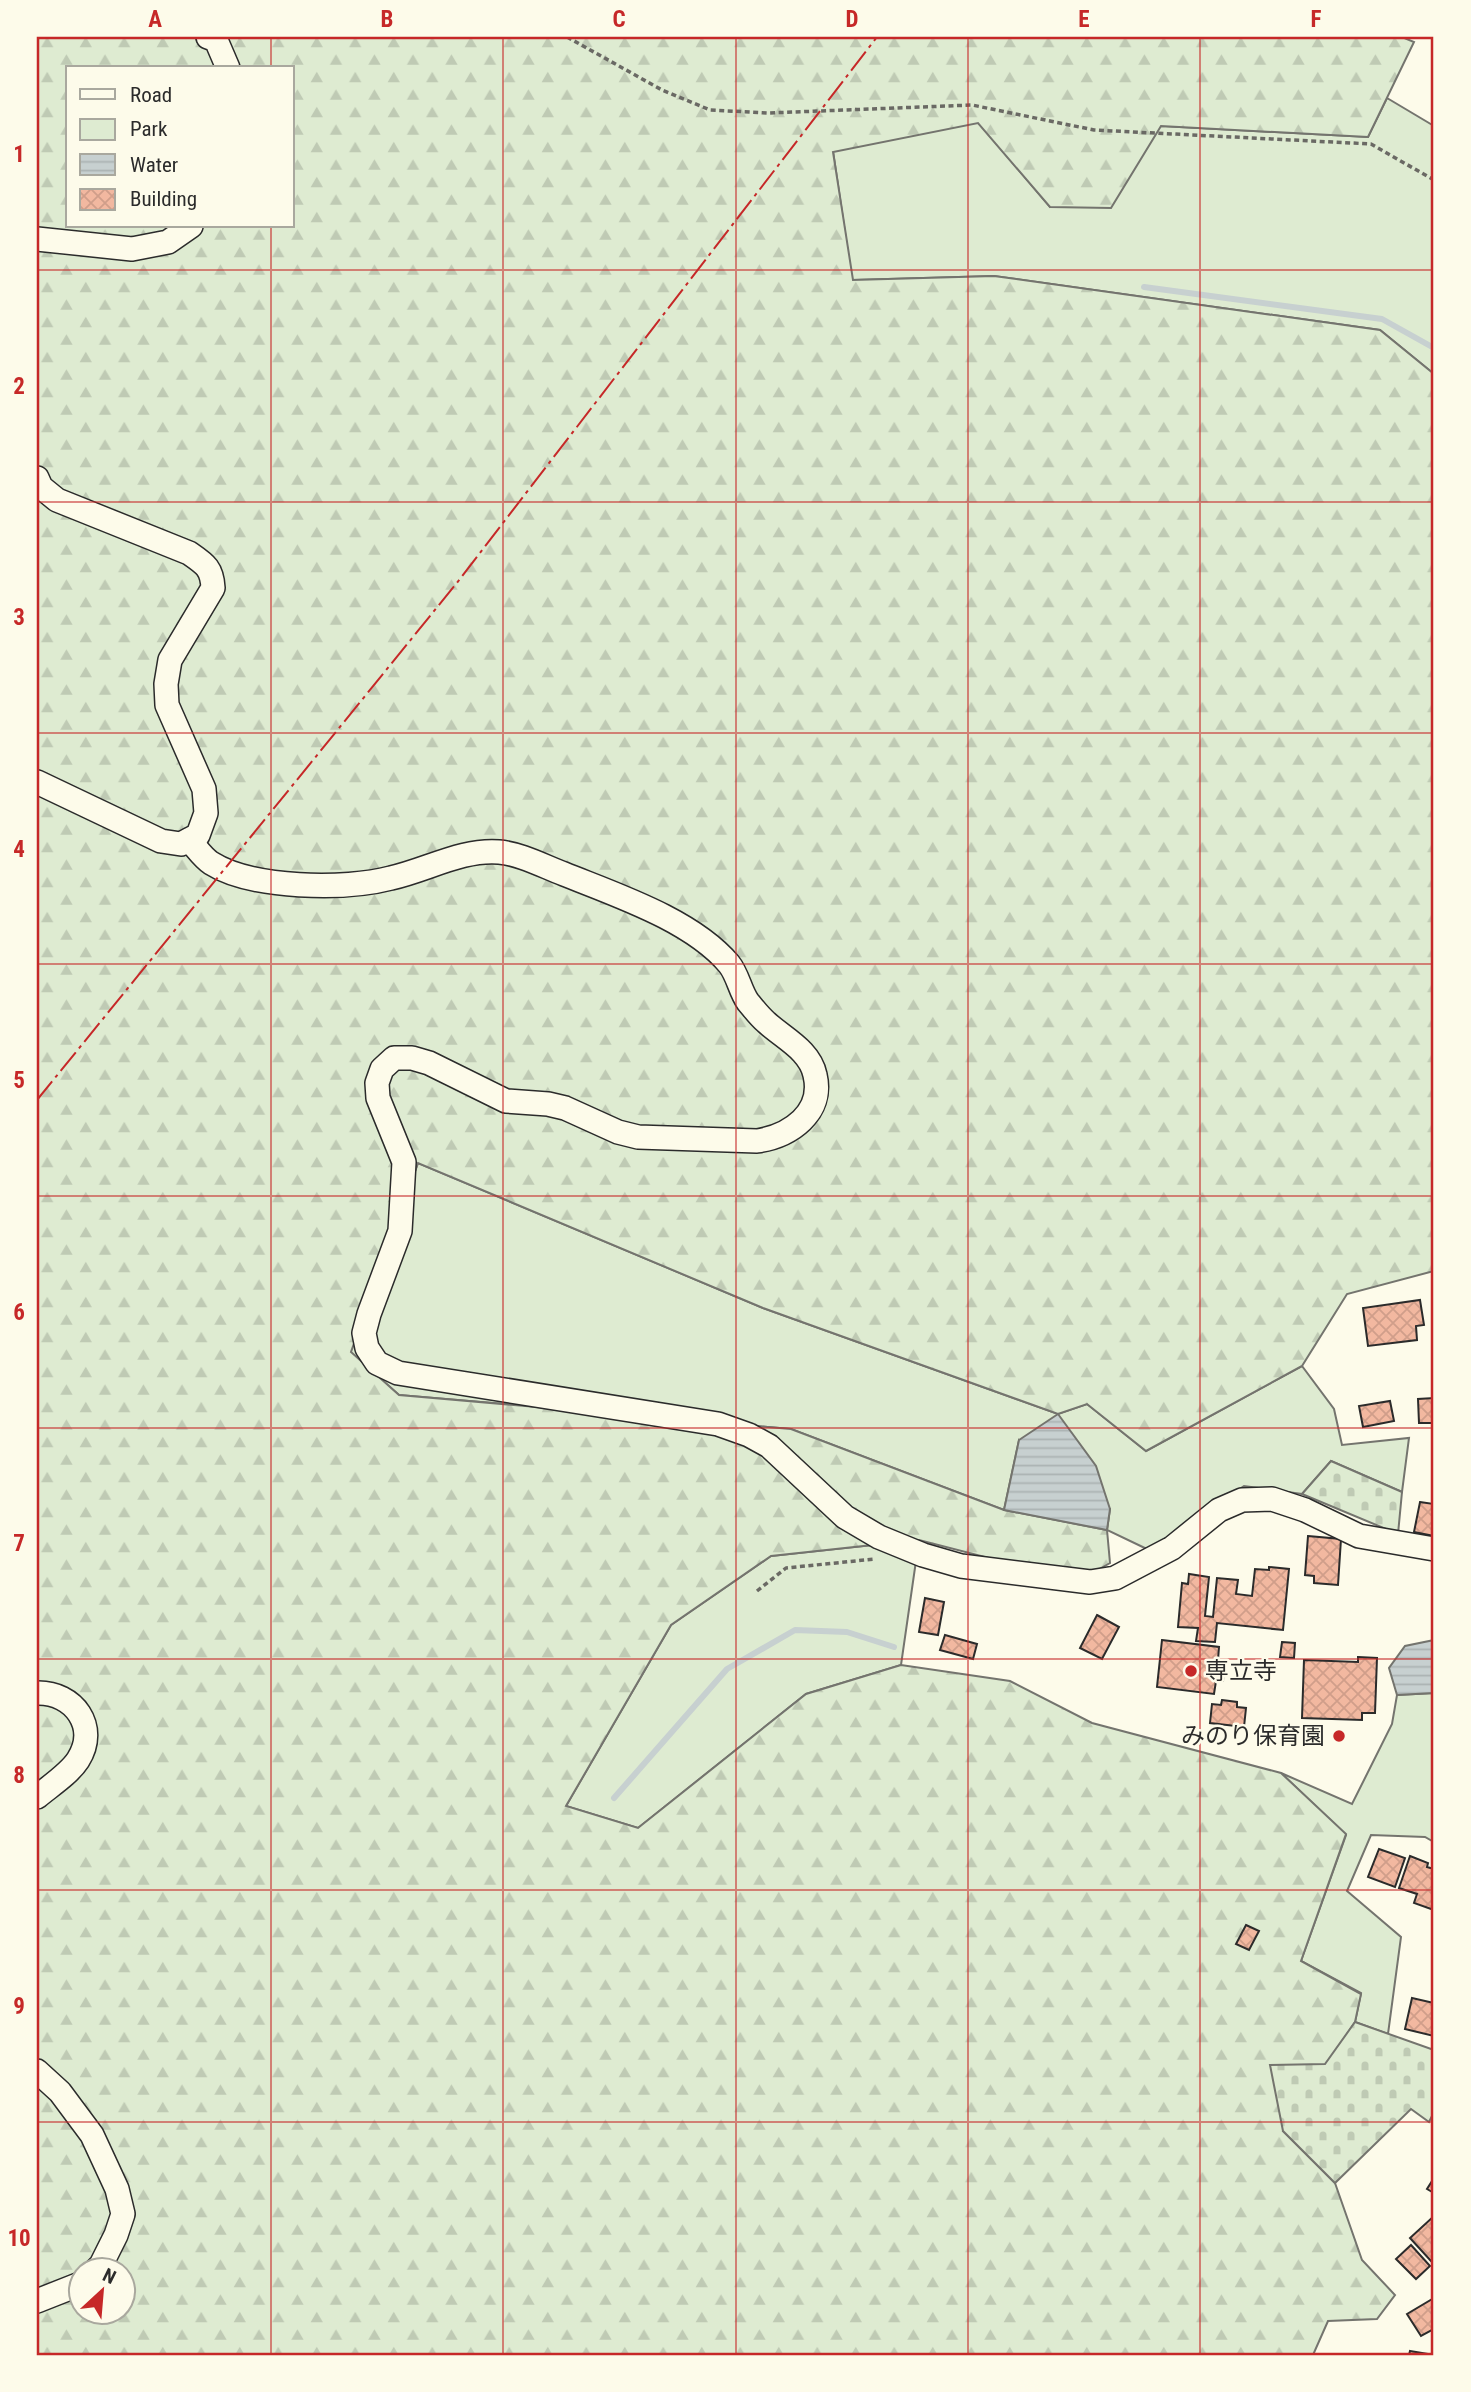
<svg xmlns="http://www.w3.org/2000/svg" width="1471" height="2392" font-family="'Roboto Condensed','Noto Sans JP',sans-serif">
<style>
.green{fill:#deebd1;stroke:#74746e;stroke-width:2}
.forest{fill:url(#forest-firs);stroke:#74746e;stroke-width:2;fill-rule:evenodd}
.cemetery{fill:url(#cemetery-stones);stroke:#74746e;stroke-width:2}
.water{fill:url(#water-rules);stroke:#74746e;stroke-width:2}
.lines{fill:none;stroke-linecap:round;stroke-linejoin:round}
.stream{stroke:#c7d0d0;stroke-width:6}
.building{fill:url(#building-cross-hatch);stroke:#2b2b2b;stroke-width:2}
.minor-casing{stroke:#2b2b2b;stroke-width:26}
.path{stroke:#6a6964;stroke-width:3.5;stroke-dasharray:5 3.5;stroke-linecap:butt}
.minor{stroke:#fdfbea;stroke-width:23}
.power{stroke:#c62828;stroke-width:2;stroke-dasharray:24 5 3.5 5;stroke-linecap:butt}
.grid{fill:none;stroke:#c62828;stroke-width:2;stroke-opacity:0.55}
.poi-dot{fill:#c62828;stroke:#fdfbea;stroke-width:2.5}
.labels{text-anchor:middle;stroke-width:5;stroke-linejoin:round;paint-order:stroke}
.poi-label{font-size:24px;fill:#2b2b2b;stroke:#fdfbea;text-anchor:start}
.neatline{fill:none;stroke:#c62828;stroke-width:2.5}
.grid-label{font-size:23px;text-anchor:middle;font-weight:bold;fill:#c62828}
</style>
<defs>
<pattern id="forest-firs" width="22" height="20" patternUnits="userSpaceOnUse" patternTransform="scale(1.75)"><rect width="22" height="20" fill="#deebd1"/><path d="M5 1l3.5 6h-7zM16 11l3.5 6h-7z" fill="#bfcab4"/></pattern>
<pattern id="cemetery-stones" width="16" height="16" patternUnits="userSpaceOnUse" patternTransform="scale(1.75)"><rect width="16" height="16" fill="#deebd1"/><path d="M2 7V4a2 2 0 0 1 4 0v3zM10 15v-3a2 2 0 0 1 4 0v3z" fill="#bfcab4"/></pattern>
<pattern id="water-rules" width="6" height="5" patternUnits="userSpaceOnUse" patternTransform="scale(1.75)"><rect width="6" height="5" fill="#c7d0d0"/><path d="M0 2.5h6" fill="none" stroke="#abb3b3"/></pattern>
<pattern id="building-cross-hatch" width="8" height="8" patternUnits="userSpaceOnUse" patternTransform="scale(1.75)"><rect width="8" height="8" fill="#f2b8a0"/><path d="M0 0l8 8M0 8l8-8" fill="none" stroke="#d09e8a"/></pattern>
</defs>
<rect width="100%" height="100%" fill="#fdfbea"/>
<g class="green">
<polygon points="1387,98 1434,126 1434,374 1380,330 994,276 852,280 833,151 978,122 1050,207 1161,126 1368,137"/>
<polygon points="418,1163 763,1308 1058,1414 1087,1404 1146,1451 1302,1366 1334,1409 1342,1445 1409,1438 1402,1492 1331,1461 1302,1494 1244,1486 1149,1550 1107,1530 1110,1509 1019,1440 1004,1510 791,1429 399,1395 350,1352"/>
<polygon points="919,1540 901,1665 806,1694 638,1828 566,1806 671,1625 771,1556"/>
<polygon points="1434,1693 1434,1842 1425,1837 1371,1835 1347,1891 1401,1937 1388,2034 1355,2022 1361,1993 1301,1961 1346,1835 1281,1773 1352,1804 1392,1724 1397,1695"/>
</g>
<path class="forest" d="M37 37H1402L1414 42 1368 137 1161 126 1111 208 1050 207 978 123 833 152 853 280 994 276 1380 330 1434 374V1271L1347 1294 1302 1366 1146 1451 1087 1404 1058 1414 763 1308 418 1163 351 1352 399 1395 791 1429 1004 1510 1107 1530 1110 1563 1078 1581 919 1540 771 1556 671 1625 566 1806 638 1828 806 1694 901 1665 1010 1681 1092 1723 1281 1773 1346 1834 1301 1961 1361 1994 1355 2022 1283 2131 1335 2183 1362 2260 1395 2295 1377 2319 1328 2321 1313 2355H37ZM68 68H292V226H68ZM80 2270H122V2312H80Z"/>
<g class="cemetery">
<polygon points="1331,1461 1402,1492 1398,1534 1302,1494"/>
<polygon points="1355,2022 1434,2050 1434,2112 1429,2122 1411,2109 1335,2183 1283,2131 1270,2065 1325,2064"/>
</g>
<g class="water">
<polygon points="1058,1414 1096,1466 1110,1509 1107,1530 1004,1510 1019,1440"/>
<polygon points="1434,1640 1434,1693 1397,1695 1389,1668 1405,1646"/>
</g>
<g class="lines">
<g class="stream">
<polyline points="1144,287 1382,319 1434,348"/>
<polyline points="614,1798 727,1669 795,1630 847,1632 894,1647"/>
</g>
</g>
<g class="building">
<polygon points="1420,1300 1424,1325 1416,1326 1417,1340 1368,1346 1363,1308"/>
<polygon points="1434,1398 1434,1423 1419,1423 1418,1399"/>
<polygon points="1390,1401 1394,1421 1363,1427 1359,1406"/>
<polygon points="1420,1502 1434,1504 1434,1536 1414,1532"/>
<polygon points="1308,1536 1341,1539 1338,1585 1314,1583 1314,1576 1305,1575"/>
<polygon points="1269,1567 1289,1569 1283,1630 1217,1623 1215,1642 1196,1641 1198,1628 1178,1627 1182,1583 1188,1584 1189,1574 1209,1577 1205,1616 1213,1617 1217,1578 1238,1580 1236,1594 1252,1596 1255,1569 1269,1570"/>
<polygon points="925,1598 944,1602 938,1635 919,1632"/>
<polygon points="1097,1615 1119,1627 1102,1659 1080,1648"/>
<polygon points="945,1635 977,1644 973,1659 940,1650"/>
<polygon points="1162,1640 1219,1647 1218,1660 1225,1661 1223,1681 1216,1681 1214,1694 1157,1687"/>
<polygon points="1282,1642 1295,1643 1294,1658 1280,1657"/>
<polygon points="1358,1657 1377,1658 1375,1713 1362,1713 1362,1720 1302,1718 1304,1660 1358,1662"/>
<polygon points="1222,1700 1237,1702 1237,1707 1246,1708 1244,1727 1210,1723 1212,1704 1221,1705"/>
<polygon points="1379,1849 1405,1858 1395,1887 1368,1877"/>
<polygon points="1410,1856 1428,1863 1427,1867 1434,1869 1434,1910 1414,1903 1417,1894 1399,1888"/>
<polygon points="1246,1925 1259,1931 1249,1950 1236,1944"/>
<polygon points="1412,1998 1434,2003 1434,2036 1405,2029"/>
<polygon points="1434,2178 1434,2193 1427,2189"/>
<polygon points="1434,2216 1434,2258 1431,2261 1410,2238"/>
<polygon points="1411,2245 1430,2266 1416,2279 1396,2259"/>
<polygon points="1434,2298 1434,2329 1421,2336 1407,2314"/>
<polygon points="1410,2351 1434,2355 1409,2355"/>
</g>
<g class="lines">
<g class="minor-casing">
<g id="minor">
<polyline points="208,37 216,40 228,68"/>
<polyline points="37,239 132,249 168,242 191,226"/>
<path d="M37 478 41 487 57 500 189 553C205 564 212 568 213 588L170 660 166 684 167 705 204 789 206 813 198 835 181 844 161 841 37 782"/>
<path d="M189 840C196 847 202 857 211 863 252 889 345 890 391 878 427 870 462 849 499 852 521 854 543 866 564 874 616 895 692 920 729 964 738 975 740 991 748 1002 754 1009 759 1016 766 1022 783 1038 810 1050 815 1075 824 1113 790 1136 757 1141L638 1137 618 1132 565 1108 548 1104 506 1101 429 1063 412 1058H394L382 1069 377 1083 378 1098 404 1162 400 1231 369 1314 364 1333 367 1348 377 1363 398 1373 718 1424 749 1435 769 1446 845 1517 879 1537 923 1555 961 1566 1090 1582 1115 1578 1172 1548 1219 1510 1242 1500 1272 1499 1305 1510 1359 1536 1434 1549"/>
<path d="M37 1693C74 1692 99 1727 78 1760 69 1774 50 1786 37 1797"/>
<polyline points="37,2071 60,2092 92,2135 117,2189 123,2214 116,2235 101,2265 96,2270"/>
<polyline points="37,2301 80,2284"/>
</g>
</g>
<g class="path">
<polyline points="567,37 662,90 710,110 768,113 972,105 1094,130 1371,144 1434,180"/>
<polyline points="757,1591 786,1568 875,1559"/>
</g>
<use href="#minor" class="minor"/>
<polyline class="power" points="37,1100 456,584 877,37"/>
</g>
<path class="grid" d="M271 37V68M503 37V2355M736 37V2355M968 37V2355M1200 37V2355M271 226V2355M37 270H1434M37 502H1434M37 733H1434M37 964H1434M37 1196H1434M37 1428H1434M37 1659H1434M37 1890H1434M37 2122H1434"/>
<g class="poi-dot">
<circle cx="1191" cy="1671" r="7"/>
<circle cx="1339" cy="1736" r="7"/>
</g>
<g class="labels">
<g class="poi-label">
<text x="1205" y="1679">専立寺</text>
<text x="1325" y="1744" text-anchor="end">みのり保育園</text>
</g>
</g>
<rect width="1471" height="2392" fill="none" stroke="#fdfbea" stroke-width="77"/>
<rect x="66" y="66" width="228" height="161" fill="#fdfbea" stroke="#a9a89e" stroke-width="2"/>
<rect x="80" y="89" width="35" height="10" fill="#fdfbea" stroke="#a9a89e" stroke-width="2"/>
<text x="130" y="102" font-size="21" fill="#2b2b2b">Road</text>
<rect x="80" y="119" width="35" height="21" fill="#deebd1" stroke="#a9a89e" stroke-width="2"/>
<text x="130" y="136" font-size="21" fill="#2b2b2b">Park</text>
<rect x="80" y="154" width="35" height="21" fill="url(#water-rules)" stroke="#a9a89e" stroke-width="2"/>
<text x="130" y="172" font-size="21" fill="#2b2b2b">Water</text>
<rect x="80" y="189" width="35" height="21" fill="url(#building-cross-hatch)" stroke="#a9a89e" stroke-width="2"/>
<text x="130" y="206" font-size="21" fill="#2b2b2b">Building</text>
<g transform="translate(102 2291) rotate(26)"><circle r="33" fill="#fdfbea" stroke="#a9a89e" stroke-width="2"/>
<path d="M0-5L12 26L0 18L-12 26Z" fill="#c62828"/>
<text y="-10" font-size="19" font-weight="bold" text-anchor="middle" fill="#2b2b2b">N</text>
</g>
<rect x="38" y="38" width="1394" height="2316" class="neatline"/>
<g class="grid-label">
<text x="155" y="27">A</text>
<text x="387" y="27">B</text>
<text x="619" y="27">C</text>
<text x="852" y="27">D</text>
<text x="1084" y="27">E</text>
<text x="1316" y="27">F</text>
<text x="19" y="162">1</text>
<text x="19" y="394">2</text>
<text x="19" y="625">3</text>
<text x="19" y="857">4</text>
<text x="19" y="1088">5</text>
<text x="19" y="1320">6</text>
<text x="19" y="1551">7</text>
<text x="19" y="1783">8</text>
<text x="19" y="2014">9</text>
<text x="19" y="2246">10</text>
</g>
</svg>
